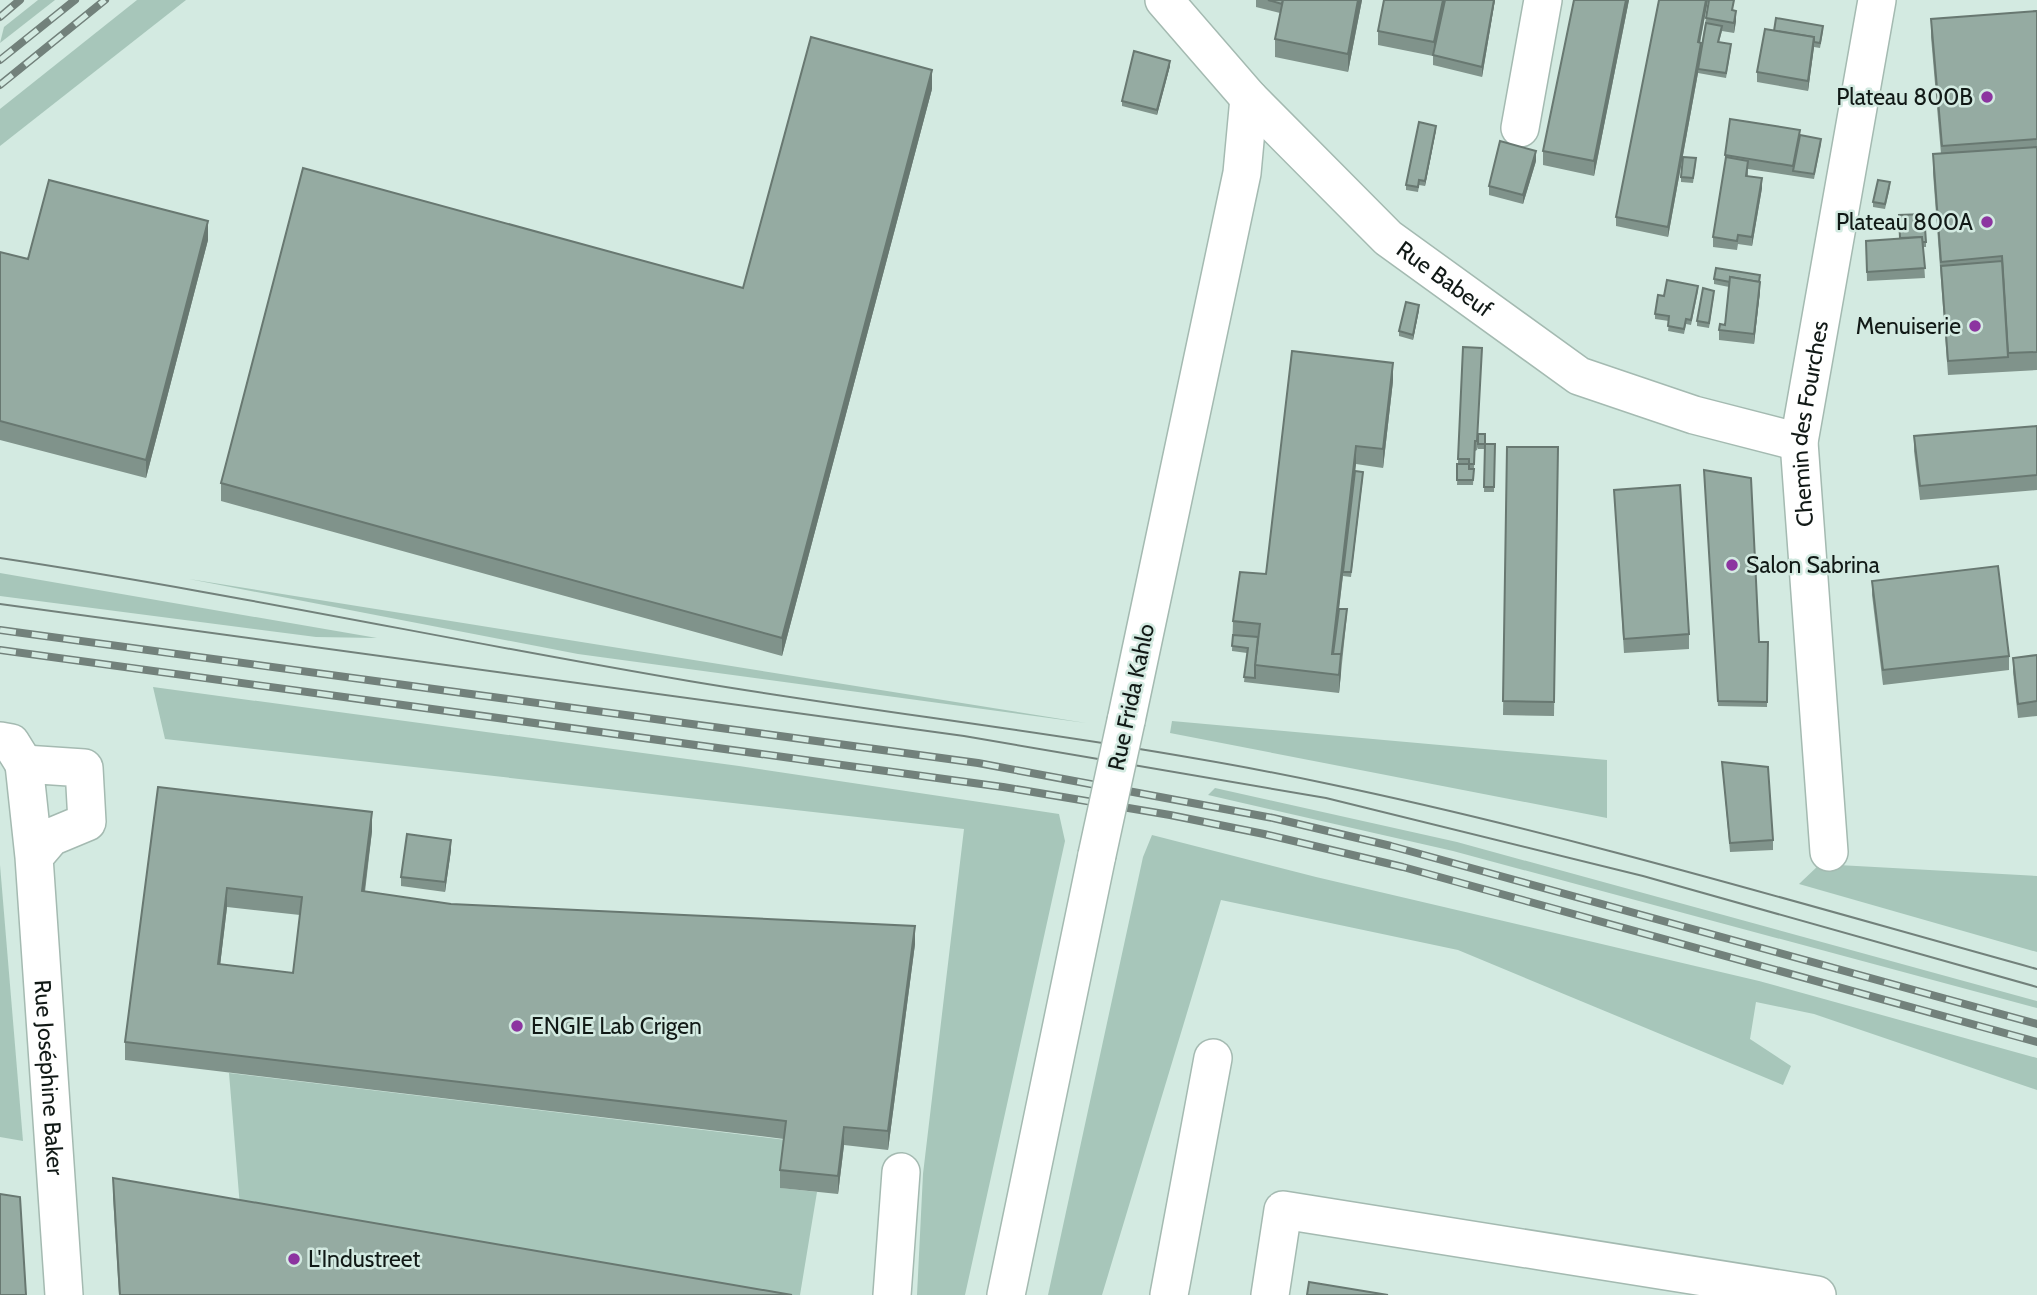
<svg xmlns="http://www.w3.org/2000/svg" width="2037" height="1295" font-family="Cabin,sans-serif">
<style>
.green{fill:#a7c6ba}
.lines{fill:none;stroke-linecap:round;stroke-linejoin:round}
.minor-casing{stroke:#a4bab1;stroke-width:40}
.minor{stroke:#fff;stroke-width:37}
.tram{stroke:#72817b;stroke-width:2}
.rail-casing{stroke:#72817b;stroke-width:8}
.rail{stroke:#d3eae1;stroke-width:5;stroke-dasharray:16;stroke-linecap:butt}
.minor-bridge-casing{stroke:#a4bab1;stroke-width:40;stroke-linecap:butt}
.minor-bridge{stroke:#fff;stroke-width:37}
.wall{fill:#80938b;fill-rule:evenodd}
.shaded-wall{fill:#687871}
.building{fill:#95aba2;stroke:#687871;stroke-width:2;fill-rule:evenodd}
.poi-dot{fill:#8c34a0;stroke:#d3eae1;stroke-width:2.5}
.labels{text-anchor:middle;stroke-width:5;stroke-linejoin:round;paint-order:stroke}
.poi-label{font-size:23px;fill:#111916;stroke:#d3eae1;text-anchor:end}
.street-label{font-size:23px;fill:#111916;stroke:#d3eae1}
</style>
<rect width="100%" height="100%" fill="#d3eae1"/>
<g class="green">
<polygon points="38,0 55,0 0,43 4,27"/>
<polygon points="137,0 186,0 0,146 0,109"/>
<polygon points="0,573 377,638 316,637 0,596"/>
<polygon points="189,579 1086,723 578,654"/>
<polygon points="153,687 739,766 1059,814 1065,841 965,1295 917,1295 923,1174 964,829 165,739"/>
<polygon points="1172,721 1607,760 1607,818 1170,733"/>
<polygon points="1215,788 1457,842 2037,1001 2037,1008 1453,851 1208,795"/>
<polygon points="1152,835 1316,877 1759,981 2037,1058 2037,1090 1814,1014 1756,1002 1750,1039 1791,1066 1783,1085 1458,950 1221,900 1102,1295 1048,1295 1143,857"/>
<polygon points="1820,864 2037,876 2037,952 1799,884"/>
<polygon points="0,865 23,1141 0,1137"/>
<polygon points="229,1073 786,1140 781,1188 817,1192 800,1295 683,1295 241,1219"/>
</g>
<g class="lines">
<g class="minor-casing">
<g id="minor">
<path id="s1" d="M1164 0 1249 98 1388 238 1579 376 1694 415 1799 442"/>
<polyline points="1520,128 1543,0"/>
<polyline points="1126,721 1242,173 1249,98"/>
<polyline points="0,741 11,743 24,764"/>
<path id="s2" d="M1829 852 1799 442 1877 0"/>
<path id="s3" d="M34 857 51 837 87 822 84 768 24 764 34 857 64 1295"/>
<polyline points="892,1295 901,1172"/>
<polyline points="1006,1295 1097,855"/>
<polyline points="1169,1295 1213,1058"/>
<polyline points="1270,1295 1283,1210 1817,1295"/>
</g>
</g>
<use href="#minor" class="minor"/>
<g class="tram">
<path d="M0 558C231 593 459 642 689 681 903 717 1118 739 1329 784 1568 834 1802 904 2037 969"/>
<polyline points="0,604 964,736 1326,798 1643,876 2037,987"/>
</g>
<g class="rail-casing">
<g id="rail">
<polyline points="0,17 20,0"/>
<polyline points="0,60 75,0"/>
<polyline points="0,85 105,0"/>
<polyline points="0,630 978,763 1273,818 1391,846 2037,1024"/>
<polyline points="0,650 1003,787 1170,815 1264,834 1403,867 2037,1042"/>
</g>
</g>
<use href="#rail" class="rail"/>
<g class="minor-bridge-casing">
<polyline id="minor-bridge" points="1097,855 1126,721"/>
</g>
<use href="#minor-bridge" class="minor-bridge"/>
</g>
<g class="wall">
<polygon points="1256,0 1362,0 1348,72 1275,57 1275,39 1280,13 1256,7"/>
<polygon points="1384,0 1495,0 1482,77 1433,65 1433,56 1378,45 1378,31"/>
<polygon points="1574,0 1629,0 1594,176 1543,165 1543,151"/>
<polygon points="1659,0 1708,0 1700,43 1701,48 1706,18 1733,10 1736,21 1734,33 1722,31 1719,42 1731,49 1726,78 1698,73 1668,237 1616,226 1616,217"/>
<polygon points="2037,11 2037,370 1948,375 1933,173 1933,154 1941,154 1931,37 1931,19"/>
<polygon points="1774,31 1823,31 1820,48 1814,47 1808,91 1757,82 1757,72"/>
<polygon points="1170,66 1157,115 1122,106 1122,101"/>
<polygon points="932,89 782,656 221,501 221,483 743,288"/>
<polygon points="1436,130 1425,186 1419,185 1418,192 1406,190 1406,185"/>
<polygon points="1800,135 1821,144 1814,179 1748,169 1748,176 1762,188 1752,246 1738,244 1737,250 1713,247 1713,237 1725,165 1725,155"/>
<polygon points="1536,161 1523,204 1489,195 1489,186"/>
<polygon points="1696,163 1693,183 1681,182 1681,177"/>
<polygon points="1890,187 1885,209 1873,207 1873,202"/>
<polygon points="208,240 146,478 0,440 0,252 28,259"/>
<polygon points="1866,241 1926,242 1926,247 1923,247 1925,278 1867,281"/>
<polygon points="1760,275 1760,292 1754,344 1719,340 1719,330 1725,325 1729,287 1714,284 1714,279"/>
<polygon points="1698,291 1691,325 1686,324 1684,334 1668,331 1669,321 1655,319 1655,314 1664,296"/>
<polygon points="1714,295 1709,328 1697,326 1697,321"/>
<polygon points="1419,310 1413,340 1399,336 1399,331"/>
<polygon points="1463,347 1478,434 1485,444 1495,444 1494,492 1484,492 1485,449 1478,449 1478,447 1477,450 1475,451 1473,485 1457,485"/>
<polygon points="1393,381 1383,468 1356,464 1355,471 1363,477 1351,577 1343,576 1339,609 1347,614 1339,693 1244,682 1247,653 1232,651 1233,621 1266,574"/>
<polygon points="2037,426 2037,490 1920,500 1914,451 1914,436"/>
<polygon points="1507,447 1558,447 1554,716 1503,715"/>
<polygon points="1704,470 1759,642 1768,642 1767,707 1718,706"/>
<polygon points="1614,490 1689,634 1689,649 1624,653"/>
<polygon points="1872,581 2009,656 2009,670 1883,685 1872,595"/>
<polygon points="2037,655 2037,716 2018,718 2013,672 2013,658"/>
<polygon points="1722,762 1773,840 1773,850 1730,852"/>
<path d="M158 787 372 831 365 892 451 904 915 944 888 1150 844 1145 838 1194 780 1188V1170L784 1139 125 1060V1042ZM227 907 300 915 293 973 220 965Z"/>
<polygon points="451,850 445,892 401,886 401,877"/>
<polygon points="113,1178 792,1295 119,1295 113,1197"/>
</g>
<g class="shaded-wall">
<polygon points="1358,0 1362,0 1348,72 1348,54"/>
<polygon points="1443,0 1446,0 1434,57 1434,42"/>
<polygon points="1494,0 1495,0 1482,77 1482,67"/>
<polygon points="1626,0 1629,0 1594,176 1594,161"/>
<polygon points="1706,0 1708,0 1698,52 1698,42"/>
<polygon points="1736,11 1736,21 1734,33 1734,23"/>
<polygon points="1814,37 1814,47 1808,91 1808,81"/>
<polygon points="1701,43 1698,73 1668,237 1668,227"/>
<polygon points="1170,61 1170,66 1157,115 1157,110"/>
<polygon points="932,70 932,89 782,656 782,638"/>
<polygon points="1436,126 1436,130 1425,186 1425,181"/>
<polygon points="1536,151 1536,161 1523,204 1523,195"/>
<polygon points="1762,178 1762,188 1752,246 1752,237"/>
<polygon points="208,221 208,240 146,478 146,460"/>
<polygon points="1760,282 1760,292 1754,344 1754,334"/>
<polygon points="1419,305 1419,310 1413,340 1413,335"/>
<polygon points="1393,363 1393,381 1383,468 1383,449"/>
<polygon points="1356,446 1356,464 1332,667 1332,654"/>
<polygon points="1347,609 1341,660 1341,673 1339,693 1339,675"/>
<polygon points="372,812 372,831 362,910 362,891"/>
<polygon points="451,840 451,850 445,892 445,882"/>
<polygon points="227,888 227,907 218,983 218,964"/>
<polygon points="915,926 915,944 888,1150 888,1131"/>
<polygon points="844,1127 844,1145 838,1194 838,1176"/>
</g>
<g class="building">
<polygon points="1268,0 1283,0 1282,4"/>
<polygon points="1283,0 1358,0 1348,54 1275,39"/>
<polygon points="1384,0 1443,0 1434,42 1378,31"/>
<polygon points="1445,0 1494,0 1482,67 1433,55"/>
<polygon points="1574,0 1626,0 1594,161 1543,151"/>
<polygon points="1659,0 1706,0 1698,42 1701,43 1668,227 1616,217"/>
<polygon points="1709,0 1734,0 1732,10 1736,11 1734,23 1706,18"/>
<polygon points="2037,11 2037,139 1942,146 1931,19"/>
<polygon points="1776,18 1823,26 1820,43 1814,42 1814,37 1774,31"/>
<polygon points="1706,23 1722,26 1718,42 1731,44 1726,73 1698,69"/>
<polygon points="1765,29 1814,37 1808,81 1757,72"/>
<polygon points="811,37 932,70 782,638 221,483 303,168 743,288"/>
<polygon points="1134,51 1170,61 1157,110 1122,101"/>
<polygon points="1730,119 1800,130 1793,166 1725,155"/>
<polygon points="1419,122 1436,126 1425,181 1419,180 1418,187 1406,185"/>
<polygon points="1800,135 1821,139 1814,174 1793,171"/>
<polygon points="1500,141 1536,151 1523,195 1489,186"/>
<polygon points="2037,147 2037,352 2008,353 2002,256 1941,262 1933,154"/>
<polygon points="1683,157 1696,158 1693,178 1681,177"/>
<polygon points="1726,157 1748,161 1746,176 1762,178 1752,237 1738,235 1737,241 1713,237"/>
<polygon points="49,180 208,221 146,460 0,421 0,252 28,259"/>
<polygon points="1878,180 1890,182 1885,204 1873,202"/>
<polygon points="1924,214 1926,242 1922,242 1922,237 1900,238 1899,215"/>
<polygon points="1922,237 1925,268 1867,272 1866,241"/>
<polygon points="2002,261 2008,357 1948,361 1941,266"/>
<polygon points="1716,268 1760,275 1759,282 1730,277 1730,282 1714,279"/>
<polygon points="1730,277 1760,282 1754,334 1719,330 1720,324 1725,325"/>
<polygon points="1667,280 1698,286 1691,320 1686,319 1684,329 1668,326 1669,316 1655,314 1658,295 1664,296"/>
<polygon points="1703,288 1714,291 1709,323 1697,321"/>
<polygon points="1406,302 1419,305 1413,335 1399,331"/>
<polygon points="1463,347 1482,348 1477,441 1475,441 1474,464 1469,464 1469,459 1458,459"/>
<polygon points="1292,351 1393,363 1383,449 1356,446 1332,654 1341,654 1339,675 1255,665 1260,624 1233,621 1240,572 1266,574"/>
<polygon points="2037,426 2037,475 1920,486 1914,436"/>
<polygon points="1478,434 1485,434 1485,444 1495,444 1494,487 1484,487 1485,444 1478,444"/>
<polygon points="1507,447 1558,447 1554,702 1503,701"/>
<polygon points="1457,464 1469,464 1469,469 1474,469 1473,480 1457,480"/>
<polygon points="1704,470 1751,478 1759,642 1768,642 1767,702 1718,701"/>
<polygon points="1355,471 1363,472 1351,572 1343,572"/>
<polygon points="1680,485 1689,634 1624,639 1614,490"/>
<polygon points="1998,566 2009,656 1883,670 1872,581"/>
<polygon points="1339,609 1347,609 1341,656 1341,654 1333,654"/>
<polygon points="1233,635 1258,637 1255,665 1255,678 1244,677 1248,648 1232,646"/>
<polygon points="2037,655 2037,701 2018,704 2013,658"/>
<polygon points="1722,762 1768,767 1773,840 1730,843"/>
<path d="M158 787 372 812 362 891 451 904 915 926 888 1131 844 1127 838 1176 780 1170 786 1121 125 1042ZM227 888 302 897 293 973 218 964Z"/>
<polygon points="407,834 451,840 445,882 401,877"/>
<polygon points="113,1178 792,1295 120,1295"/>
<polygon points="0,1194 20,1197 26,1295 0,1295"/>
<polygon points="1309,1282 1388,1295 1307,1295"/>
</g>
<g class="poi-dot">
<circle cx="1987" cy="97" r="7"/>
<circle cx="1987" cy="222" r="7"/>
<circle cx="1975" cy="326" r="7"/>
<circle cx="1732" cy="565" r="7"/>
<circle cx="517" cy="1026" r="7"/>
<circle cx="294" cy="1259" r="7"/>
</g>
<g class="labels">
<g class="poi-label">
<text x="1973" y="105">Plateau 800B</text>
<text x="1973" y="230">Plateau 800A</text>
<text x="1961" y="334">Menuiserie</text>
<text x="1746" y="573" text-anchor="start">Salon Sabrina</text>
<text x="531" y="1034" text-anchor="start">ENGIE Lab Crigen</text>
<text x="308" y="1267" text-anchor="start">L'Industreet</text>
</g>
<g class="street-label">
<text dy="8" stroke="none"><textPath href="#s1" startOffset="397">Rue Babeuf</textPath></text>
<text dy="8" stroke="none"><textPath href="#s2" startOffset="430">Chemin des Fourches</textPath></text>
<text transform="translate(1131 697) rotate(-78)" y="8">Rue Frida Kahlo</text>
<text dy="8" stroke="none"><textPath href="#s3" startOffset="494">Rue Joséphine Baker</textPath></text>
</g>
</g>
</svg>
